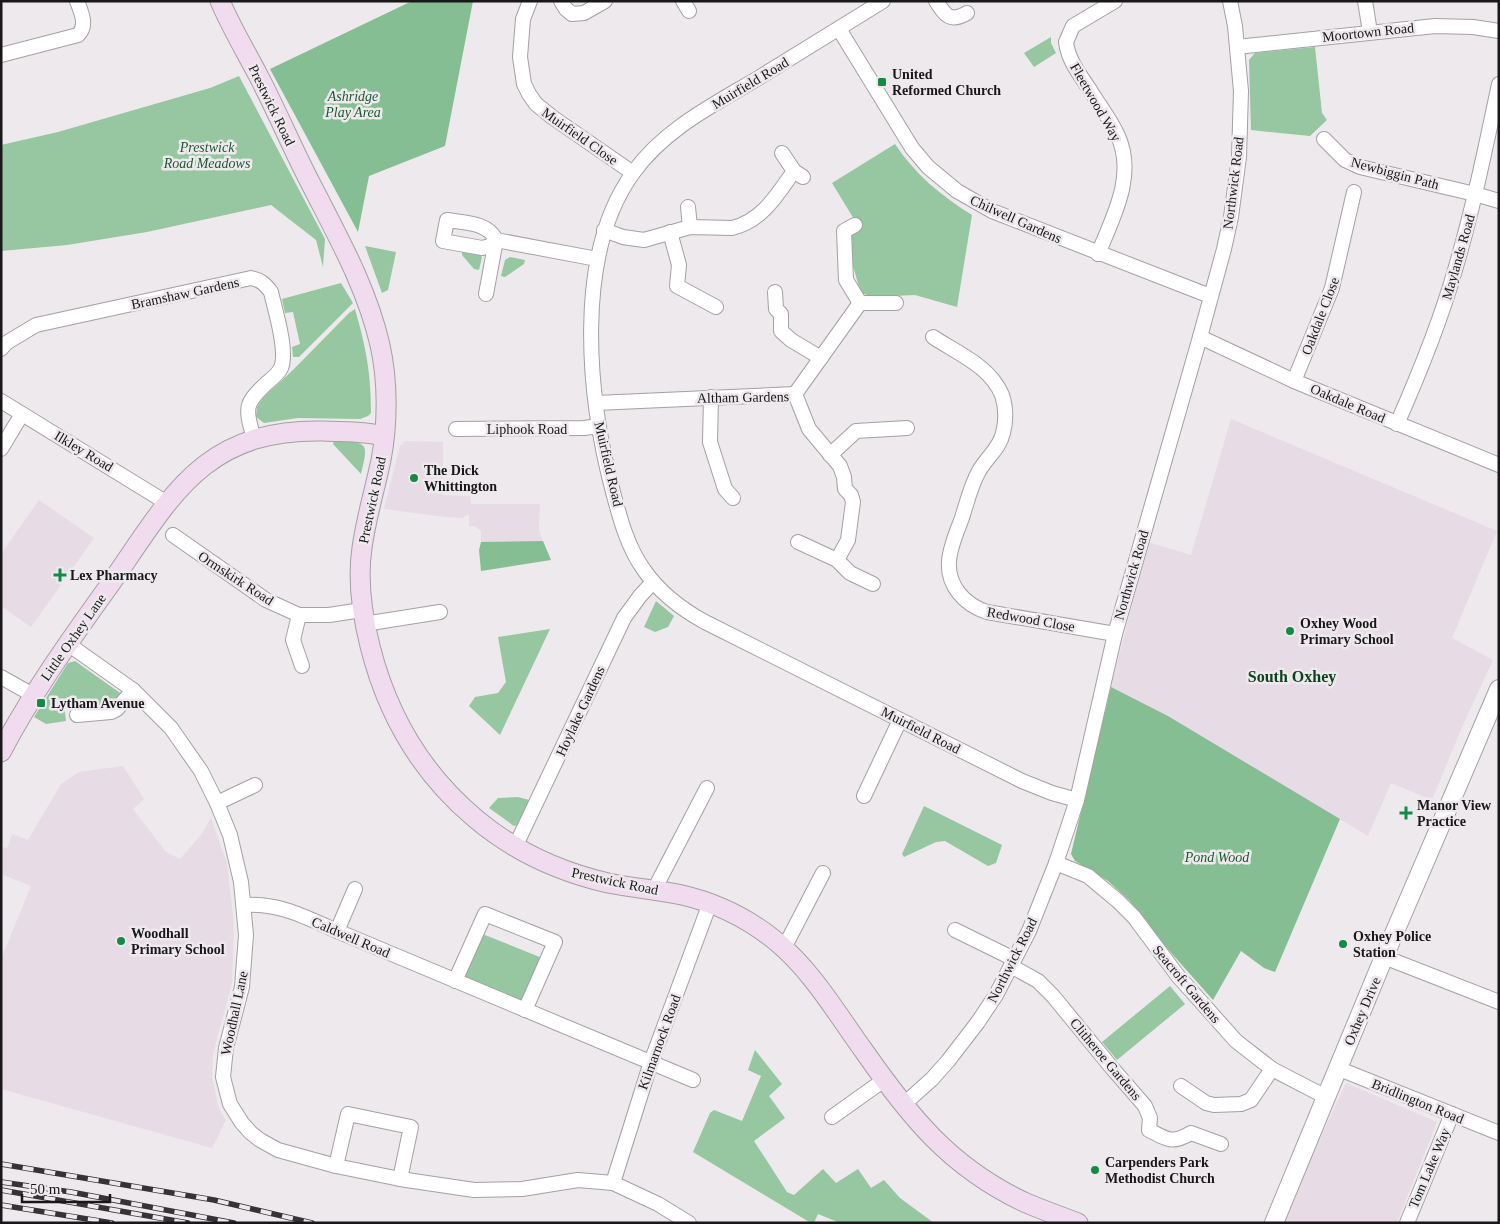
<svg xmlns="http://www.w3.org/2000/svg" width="1500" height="1224" font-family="'Times New Roman',serif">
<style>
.built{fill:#e7dce5}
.green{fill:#96c7a0}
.forest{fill:#86be93}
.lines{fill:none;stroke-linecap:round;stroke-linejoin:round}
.minor-casing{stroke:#a4a0a3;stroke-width:16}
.tertiary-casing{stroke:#a4a0a3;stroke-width:20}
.secondary-casing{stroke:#a4a0a3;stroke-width:21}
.minor{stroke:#fff;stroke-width:14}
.tertiary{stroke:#fff;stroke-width:18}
.secondary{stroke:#f1dbee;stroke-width:19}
.rail-casing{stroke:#353335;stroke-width:5.5}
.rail{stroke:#ede9ed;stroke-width:4;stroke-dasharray:11;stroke-linecap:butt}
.poi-dot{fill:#148b45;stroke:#ede9ed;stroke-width:2}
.labels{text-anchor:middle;stroke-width:5;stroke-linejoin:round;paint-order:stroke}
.street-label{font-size:14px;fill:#191719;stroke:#ede9ed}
.poi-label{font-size:14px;font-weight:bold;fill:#191719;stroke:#ede9ed;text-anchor:start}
.park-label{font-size:14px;font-style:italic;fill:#1c5930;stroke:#ede9ed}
.quarter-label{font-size:16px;font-weight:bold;fill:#0d4220;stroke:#ede9ed}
</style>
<rect width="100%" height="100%" fill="#ede9ed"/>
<g class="built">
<polygon points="1231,419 1497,531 1452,638 1493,660 1462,727 1432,800 1391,783 1368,836 1168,716 1111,687 1148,542 1191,555"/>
<polygon points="405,441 443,442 443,495 470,496 471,504 540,504 539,531 543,541 481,542 481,531 474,526 469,526 469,514 462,518 446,517 384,509 400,446"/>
<polygon points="39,500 94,538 31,627 1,606 1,554"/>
<polygon points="123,766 144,799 133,809 166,852 180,859 201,835 211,818 227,864 234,923 232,983 213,1054 212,1077 219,1109 226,1120 212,1148 1,1089 1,959 31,886 1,874 1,847 7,848 12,834 28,840 61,784 79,772"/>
<polygon points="1346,1083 1437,1122 1397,1223 1281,1223"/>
</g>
<g class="green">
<polygon points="1051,37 1051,43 1056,53 1034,67 1024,53"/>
<polygon points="1315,47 1322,113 1327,120 1310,136 1251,130 1249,60 1255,53"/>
<polygon points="239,76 325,239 323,267 316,240 271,205 147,232 67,245 1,251 1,145 58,132 210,88"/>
<path d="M895 144C915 174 941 196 972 215L957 307 915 295 870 297 865 294H861L853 266 851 234 860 229 832 183Z"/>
<polygon points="365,246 396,252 388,290 382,293"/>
<polygon points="462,251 480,255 482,257 479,270 474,269 462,255"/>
<polygon points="510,257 525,260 524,264 505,277 501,276 505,260"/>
<polygon points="341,283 353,303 299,357 293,357 292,347 300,344 293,312 285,313 282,299"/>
<path d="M355 309C366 348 371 372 371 413L368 416 360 419 298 418 264 423 256 417 257 407 263 398 294 369 349 313Z"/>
<path d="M334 441C368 442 369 442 361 474L333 444Z"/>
<polygon points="656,601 674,616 668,627 655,632 644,627"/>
<polygon points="550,629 500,735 469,706 475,697 498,693 506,682 498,637"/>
<polygon points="75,661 123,695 117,705 88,708 80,702 64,705 66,721 46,724 34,717 68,663"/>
<polygon points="518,797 529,800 518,825 514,826 489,808 498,798"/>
<polygon points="924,806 1002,845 996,863 988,866 945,841 936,842 904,857 902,854"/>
<polygon points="480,933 542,958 522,1001 461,976"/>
<polygon points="1170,986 1185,1004 1117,1060 1102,1042"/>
<polygon points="755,1050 782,1084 769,1096 785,1118 754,1141 787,1192 794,1195 823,1169 836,1183 858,1169 871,1188 884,1180 900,1198 934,1223 840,1223 818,1214 814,1223 811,1223 693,1152 710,1113 714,1110 742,1121 761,1076 748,1070"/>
</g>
<g class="forest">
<polygon points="412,1 473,1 445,146 369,176 358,232 270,69"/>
<polygon points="543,541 551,560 481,571 479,550 481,542"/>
<polygon points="1111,687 1168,716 1340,819 1275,972 1264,968 1241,951 1213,1000 1166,947 1129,900 1108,881 1075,861 1071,854"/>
</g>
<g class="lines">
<g class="minor-casing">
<g id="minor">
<polyline points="530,1 523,19 520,57 524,84 529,94 536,104 552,117 633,173"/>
<polyline points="561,1 566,9 572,14 584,13 605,1"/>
<polyline points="683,1 689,11"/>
<path d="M883 1C842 26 801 52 760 77 715 104 664 129 633 173 573 256 588 398 613 492 620 519 628 548 644 570 660 593 681 609 705 622L1022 781 1052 793 1077 800"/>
<path d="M936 1C945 15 950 23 967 13"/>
<polyline points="1365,1 1370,32"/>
<polyline points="839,29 912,148 928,167 957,191 992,211 1210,296"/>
<polyline points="1237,47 1435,26 1473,27 1499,31"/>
<path d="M1 55 78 35C88 25 81 12 77 1"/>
<polyline points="1324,139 1345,160 1360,167 1475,194 1499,201"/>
<polyline points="782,153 794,171 803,177"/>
<polyline points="688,207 690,227"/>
<polyline points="855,225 844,231 846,280 860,303"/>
<path d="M604 230 623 237 644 240 690 227 732 228C762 221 777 195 794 171"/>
<polyline points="670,232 679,265 677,286 716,307"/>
<polyline points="496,240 597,259"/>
<path d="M1098 254C1113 217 1136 176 1118 136 1111 120 1099 105 1090 90 1080 75 1068 60 1066 42L1073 26 1115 1"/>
<polyline points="775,292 776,309 781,314 781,331 791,340 821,358"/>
<path d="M486 294 496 240C488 222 464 223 447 220L443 241 482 248 490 246 496 240"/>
<path d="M933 337C957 353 990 366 1002 395 1006 407 1006 421 1003 433 1000 448 986 458 979 471 971 485 967 502 962 518 957 531 950 547 949 561 947 586 965 605 987 612L1115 634"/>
<polyline points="1200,337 1294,381 1499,465"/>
<path d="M1 349 6 343 36 325 251 278C261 280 265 284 271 292 275 310 288 351 281 368 278 374 273 378 268 382 244 404 245 407 254 439"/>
<polyline points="1294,381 1332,288 1354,192"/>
<polyline points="795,394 860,303 896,303"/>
<polyline points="711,397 710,442 725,489 733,498"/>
<polyline points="1,401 167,503"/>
<polyline points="596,403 795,394 809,429 840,466 844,477 845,489 851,495 853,502 848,540 837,560"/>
<path d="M1397 424C1419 374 1440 323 1455 270 1473 209 1486 146 1499 84"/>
<polyline points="456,429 584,428 599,426"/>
<polyline points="1,449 22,414"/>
<polyline points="830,455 856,431 907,428"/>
<polyline points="173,535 266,600 299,615 329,615 362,610"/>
<polyline points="798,542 837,560 850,573 873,584"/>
<polyline points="299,615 293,640 302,666"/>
<polyline points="364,624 440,612"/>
<polyline points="68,644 133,690 171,728 201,771 217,803 230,835 241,882 246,935 242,987 226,1048 223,1077 230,1104 242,1123 251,1133 260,1140 278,1150 336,1166 400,1179 474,1190 522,1189 578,1180 613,1183 658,1204 689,1223"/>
<polyline points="1,677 33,695"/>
<polyline points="77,715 111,712 117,709 133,690"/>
<polyline points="864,796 900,720"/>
<polyline points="217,803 255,785"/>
<polyline points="515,847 624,618 640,596 653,582"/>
<polyline points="1056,863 1088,876 1118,901 1134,917 1178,976 1236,1041 1272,1069 1326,1097"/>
<polyline points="654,890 707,788"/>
<path d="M244 905C280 903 305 917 337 931L693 1080"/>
<polyline points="955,930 1014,959"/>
<polyline points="337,931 355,889"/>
<polyline points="784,948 823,873"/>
<polyline points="1384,957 1499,1002"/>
<path d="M1011 966 1038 981 1053 996 1112 1068 1145 1106 1150 1118 1149 1130C1168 1140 1172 1144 1191 1133L1221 1144"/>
<polyline points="455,981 485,914 555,942 525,1010"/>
<polyline points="1337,1068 1499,1133"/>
<polyline points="1181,1086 1206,1103 1214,1105 1241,1104 1251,1100 1272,1069"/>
<polyline points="903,1105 932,1079 948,1061 978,1022 996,995 1029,931 1056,863 1077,800 1115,634 1200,337 1224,249 1231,217 1239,157 1241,91 1235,26 1230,1"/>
<polyline points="832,1117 884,1080"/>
<polyline points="336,1166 348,1114 411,1127 400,1179"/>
<polyline points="613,1183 651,1062 710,903"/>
<polyline points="1407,1223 1452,1114"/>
</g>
</g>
<g class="tertiary-casing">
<polyline id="tertiary" points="1274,1223 1384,957 1499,689"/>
</g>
<g class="secondary-casing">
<g id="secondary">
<path d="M220 1C231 27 245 50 258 75 277 111 293 150 312 186 338 237 367 288 380 345 388 381 388 423 381 460 375 489 366 518 362 548 357 581 362 614 370 646 387 714 422 774 476 819 514 851 560 872 608 883 633 888 658 890 682 895 717 903 749 919 777 942 813 972 837 1014 864 1051 910 1117 950 1167 1024 1202 1042 1210 1060 1216 1078 1223"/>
<path d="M1 752C31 695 68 643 106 590 169 501 200 428 324 431 344 432 364 431 384 436"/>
</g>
</g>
<use href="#minor" class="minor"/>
<use href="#tertiary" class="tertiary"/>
<use href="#secondary" class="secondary"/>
<g class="rail-casing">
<g id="rail">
<polyline points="1,1164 214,1200 312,1223"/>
<polyline points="1,1182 71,1192 234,1223"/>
<polyline points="1,1190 188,1223"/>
<polyline points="1,1205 112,1223"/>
</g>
</g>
<use href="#rail" class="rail"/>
</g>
<g class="poi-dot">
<rect x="877" y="77" width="10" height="10" rx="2.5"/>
<circle cx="414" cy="478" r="5"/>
<path d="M57.5 567.5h5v5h5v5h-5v5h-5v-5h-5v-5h5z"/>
<circle cx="1290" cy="631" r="5"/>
<rect x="36" y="698" width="10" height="10" rx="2.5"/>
<path d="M1403.5 805.5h5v5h5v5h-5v5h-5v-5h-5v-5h5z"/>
<circle cx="121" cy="941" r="5"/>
<circle cx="1343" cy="944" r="5"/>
<circle cx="1095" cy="1170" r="5"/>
</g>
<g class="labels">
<g class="street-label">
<text transform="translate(1368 32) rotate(-6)" y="5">Moortown Road</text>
<text transform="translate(750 83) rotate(-31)" y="5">Muirfield Road</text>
<text transform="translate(1096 102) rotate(60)" y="5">Fleetwood Way</text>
<text transform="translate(272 105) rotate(64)" y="5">Prestwick Road</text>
<text transform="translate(580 136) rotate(35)" y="5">Muirfield Close</text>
<text transform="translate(1395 173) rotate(15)" y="5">Newbiggin Path</text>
<text transform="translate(1233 183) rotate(-83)" y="5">Northwick Road</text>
<text transform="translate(1016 219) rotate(24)" y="5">Chilwell Gardens</text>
<text transform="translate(1458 257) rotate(-74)" y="5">Maylands Road</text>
<text transform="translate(185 293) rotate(-12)" y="5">Bramshaw Gardens</text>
<text transform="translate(1320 316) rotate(-69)" y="5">Oakdale Close</text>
<text transform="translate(743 397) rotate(-1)" y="5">Altham Gardens</text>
<text transform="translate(1348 403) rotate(23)" y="5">Oakdale Road</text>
<text x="527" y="434">Liphook Road</text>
<text transform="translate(84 451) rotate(31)" y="5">Ilkley Road</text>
<text transform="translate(609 464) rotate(77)" y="5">Muirfield Road</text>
<text transform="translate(372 500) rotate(-78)" y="5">Prestwick Road</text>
<text transform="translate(1131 575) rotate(-74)" y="5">Northwick Road</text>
<text transform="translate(236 578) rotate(33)" y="5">Ormskirk Road</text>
<text transform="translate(1031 619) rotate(10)" y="5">Redwood Close</text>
<text transform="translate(73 637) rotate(-55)" y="5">Little Oxhey Lane</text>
<text transform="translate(580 711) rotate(-65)" y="5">Hoylake Gardens</text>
<text transform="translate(921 730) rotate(27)" y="5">Muirfield Road</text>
<text transform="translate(615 881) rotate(12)" y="5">Prestwick Road</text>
<text transform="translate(351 937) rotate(23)" y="5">Caldwell Road</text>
<text transform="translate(1012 960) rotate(-63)" y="5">Northwick Road</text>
<text transform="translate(1187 984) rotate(50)" y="5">Seacroft Gardens</text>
<text transform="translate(1362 1011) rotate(-67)" y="5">Oxhey Drive</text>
<text transform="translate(234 1013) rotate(-78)" y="5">Woodhall Lane</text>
<text transform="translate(659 1042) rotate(-70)" y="5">Kilmarnock Road</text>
<text transform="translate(1106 1059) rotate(50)" y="5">Clitheroe Gardens</text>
<text transform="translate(1418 1101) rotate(22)" y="5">Bridlington Road</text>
<text transform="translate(1429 1168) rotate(-67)" y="5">Tom Lake Way</text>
</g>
<g class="poi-label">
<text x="892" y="79">United<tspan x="892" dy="16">Reformed Church</tspan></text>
<text x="424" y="475">The Dick<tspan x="424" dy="16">Whittington</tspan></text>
<text x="70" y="580">Lex Pharmacy</text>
<text x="1300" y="628">Oxhey Wood<tspan x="1300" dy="16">Primary School</tspan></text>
<text x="51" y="708">Lytham Avenue</text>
<text x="1417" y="810">Manor View<tspan x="1417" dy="16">Practice</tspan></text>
<text x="131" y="938">Woodhall<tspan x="131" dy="16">Primary School</tspan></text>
<text x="1353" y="941">Oxhey Police<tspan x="1353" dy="16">Station</tspan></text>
<text x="1105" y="1167">Carpenders Park<tspan x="1105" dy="16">Methodist Church</tspan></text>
</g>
<g class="park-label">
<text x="353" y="101">Ashridge<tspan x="353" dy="16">Play Area</tspan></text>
<text x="207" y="152">Prestwick<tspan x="207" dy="16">Road Meadows</tspan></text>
<text x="1217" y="862">Pond Wood</text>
</g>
<g class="quarter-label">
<text x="1292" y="682">South Oxhey</text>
</g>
</g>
<rect width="1500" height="1224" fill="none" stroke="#191719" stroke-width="5"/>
<path d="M22 1194v8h88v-8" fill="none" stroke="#191719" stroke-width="2.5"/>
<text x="30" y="1194" font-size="15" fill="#191719" stroke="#ede9ed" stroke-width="4" paint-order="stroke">50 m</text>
</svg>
